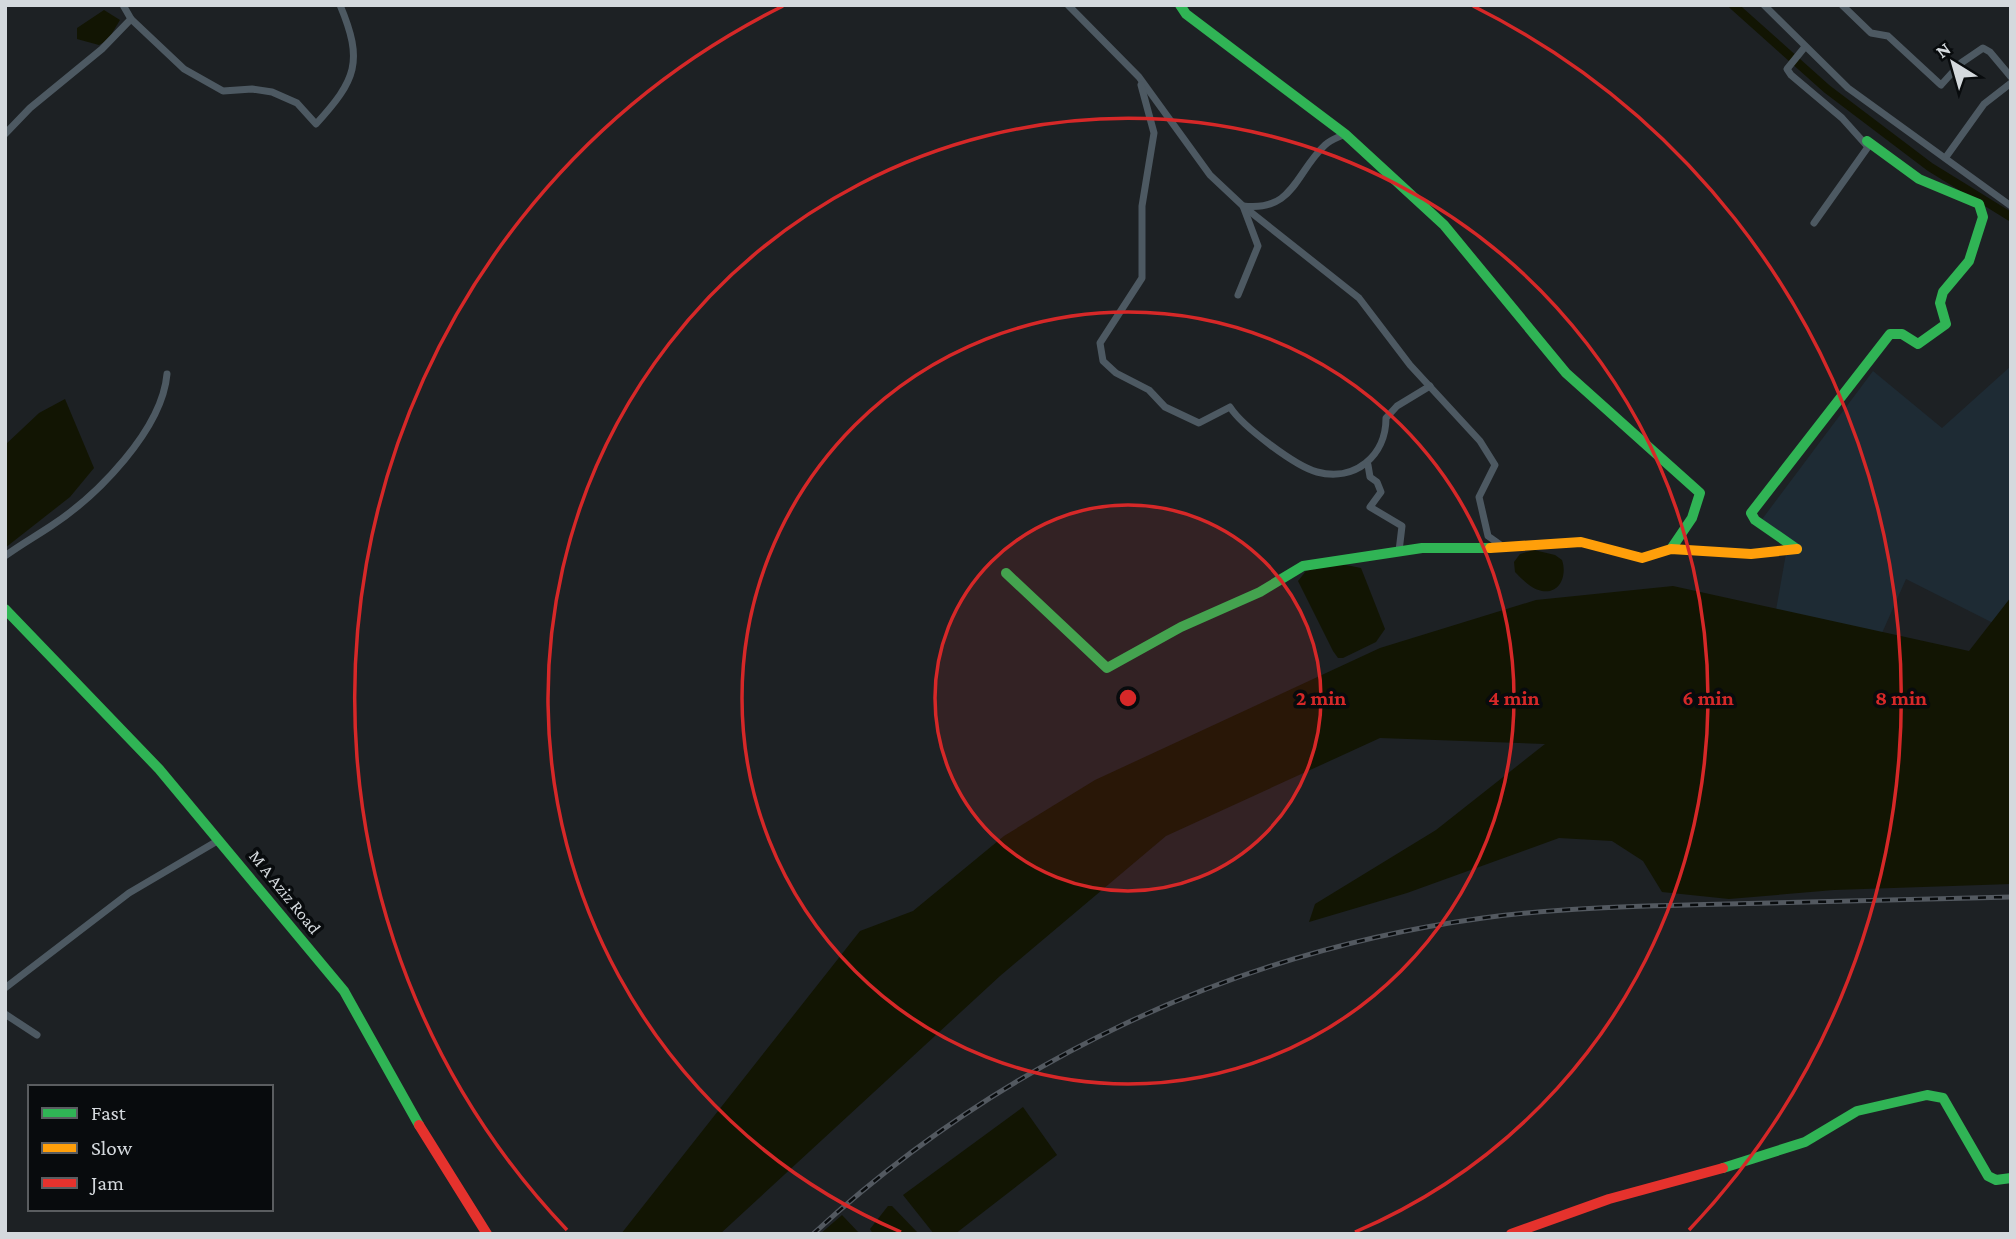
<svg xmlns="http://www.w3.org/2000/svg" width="2016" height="1239" font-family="'Crimson Pro',serif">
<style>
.built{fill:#1e2b34}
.water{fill:#121503}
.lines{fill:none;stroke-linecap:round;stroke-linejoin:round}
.canal{stroke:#121503;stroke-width:9}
.street{stroke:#4d5962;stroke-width:7}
.fast{stroke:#30b455;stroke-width:10}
.slow{stroke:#ff9f0a;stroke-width:10}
.jam{stroke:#e5322d;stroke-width:10}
.rail-casing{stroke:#535960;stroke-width:5}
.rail{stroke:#080b0d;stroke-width:2.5;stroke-dasharray:8;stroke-linecap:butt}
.ring{fill:none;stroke:#d62828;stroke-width:3.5}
.labels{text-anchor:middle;stroke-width:7;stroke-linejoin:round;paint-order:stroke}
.street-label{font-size:18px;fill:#d4d9dd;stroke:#080b0d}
.centre{fill:#d62828;stroke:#080b0d;stroke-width:3.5}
.ring-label{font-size:21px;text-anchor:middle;font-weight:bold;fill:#d62828;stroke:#080b0d;stroke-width:7;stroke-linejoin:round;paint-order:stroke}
</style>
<rect width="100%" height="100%" fill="#1d2124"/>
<polygon class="built" points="2011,366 2011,605 1997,625 1906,579 1882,633 1776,610 1787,548 1760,522 1873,371 1942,428"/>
<g class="water">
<polygon points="104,10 120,20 108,40 99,45 77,39 77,28"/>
<polygon points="65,399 94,468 70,497 5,548 5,445 39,413"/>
<path d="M1534 550 1555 555 1562 560C1567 574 1561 594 1542 591 1531 589 1523 580 1515 572L1514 562 1520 554Z"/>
<polygon points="1336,563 1361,568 1385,629 1376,642 1343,658 1338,658 1333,651 1298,581 1306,571"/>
<polygon points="1673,586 1969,651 2011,597 2011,884 1834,890 1729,899 1662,892 1643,861 1612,841 1559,838 1407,893 1309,922 1315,904 1436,830 1545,744 1380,738 1166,836 1000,976 720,1234 621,1234 860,931 913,911 1004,836 1095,780 1380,648 1536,600"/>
<polygon points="1023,1107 1057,1155 955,1234 934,1234 903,1195"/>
<polygon points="888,1206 892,1206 919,1234 873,1234 870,1229"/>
<polygon points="842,1215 860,1234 820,1234"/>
</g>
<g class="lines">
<polyline class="canal" points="1733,5 1827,89 1930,167 2011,217"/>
<g class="street">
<path d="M123 5 131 19 184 69 223 91 252 89 272 92 297 103 316 124C356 80 364 62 340 5"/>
<polyline points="1068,5 1139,77 1210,175 1243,206 1359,298 1410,365 1480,441 1495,465 1479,497 1488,536 1502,546"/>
<polyline points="1764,5 1848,88 2011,206"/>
<polyline points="1842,5 1871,33 1888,36 1941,85 1961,63 1983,48 1990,52 2011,77"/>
<polyline points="1804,48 1787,69 1791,75 1842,118 1868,147 1814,223"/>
<path d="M1141 85 1154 133 1142 206V278L1100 343 1103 361 1116 373 1149 390 1165 407 1199 423 1230 407C1242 426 1295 466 1317 472 1355 482 1386 456 1386 418L1397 406 1430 386"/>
<polyline points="5,134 30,108 102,49 131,19"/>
<polyline points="1946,157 1984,104 2011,83"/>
<path d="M1238 295 1258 246 1243 206C1294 212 1295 173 1325 145 1330 140 1339 137 1345 134"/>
<polyline points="1368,465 1370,477 1377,482 1381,492 1370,507 1402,526 1399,551"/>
<path d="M5 556C20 545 36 536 51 526 97 496 162 430 167 374"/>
<polyline points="5,988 129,893 219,840"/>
<polyline points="5,1014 37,1035"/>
</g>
<g class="fast">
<polyline points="1180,5 1186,14 1345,134 1444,225 1566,373 1700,493 1692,518 1671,549"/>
<polyline points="1797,549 1755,520 1751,513 1890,334 1902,334 1918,344 1946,324 1940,303 1943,292 1969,261 1983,217 1979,204 1919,179 1867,141"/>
<polyline points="1006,573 1107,668 1181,627 1260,592 1303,566 1422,548 1490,548"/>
<polyline points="5,609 159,769 344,991 419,1125"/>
<polyline points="1723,1168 1805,1142 1857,1111 1927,1095 1943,1098 1988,1176 1996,1180 2011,1178"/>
</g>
<polyline class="slow" points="1490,548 1581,542 1642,558 1671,549 1751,554 1797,549"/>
<g class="jam">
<polyline points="419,1125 487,1234"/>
<polyline points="1511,1234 1609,1199 1723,1168"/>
</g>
<g class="rail-casing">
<path id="rail" d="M813 1234C1000 1062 1232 952 1483 918 1564 907 1646 906 1727 904 1822 902 1916 899 2011 897"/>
</g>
<use href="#rail" class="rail"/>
</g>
<circle cx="1128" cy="698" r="193" fill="#d62828" fill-opacity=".12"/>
<g class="ring">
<circle cx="1128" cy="698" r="193"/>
<circle cx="1128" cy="698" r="386"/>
<path d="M901 1232A580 580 0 1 1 1355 1232"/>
<path d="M567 1230A773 773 0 0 1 783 6M1473 6A773 773 0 0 1 1689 1230"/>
</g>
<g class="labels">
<g class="street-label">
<text transform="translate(285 892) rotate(51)" y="6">M A Aziz Road</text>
</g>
</g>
<circle cx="1128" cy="698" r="10" class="centre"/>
<g class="ring-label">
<text x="1321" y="705">2 min</text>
<text x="1514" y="705">4 min</text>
<text x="1708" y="705">6 min</text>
<text x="1901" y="705">8 min</text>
</g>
<rect width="2016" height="1239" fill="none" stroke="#d4d9dd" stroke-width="14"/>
<rect x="28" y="1085" width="245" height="126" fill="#080b0d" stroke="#5a5d60" stroke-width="2"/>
<rect x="42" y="1108" width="35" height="10" fill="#30b455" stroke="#5a5d60" stroke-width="2"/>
<text x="91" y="1120" font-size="21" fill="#d4d9dd">Fast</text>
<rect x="42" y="1143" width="35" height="10" fill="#ff9f0a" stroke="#5a5d60" stroke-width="2"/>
<text x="91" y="1155" font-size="21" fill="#d4d9dd">Slow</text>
<rect x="42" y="1178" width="35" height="10" fill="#e5322d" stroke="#5a5d60" stroke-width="2"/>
<text x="91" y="1190" font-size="21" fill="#d4d9dd">Jam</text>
<g transform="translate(1953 63) rotate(323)" stroke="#080b0d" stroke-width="5" paint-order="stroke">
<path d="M0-5L12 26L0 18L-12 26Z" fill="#d4d9dd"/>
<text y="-10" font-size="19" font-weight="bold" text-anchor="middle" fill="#d4d9dd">N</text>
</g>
</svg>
